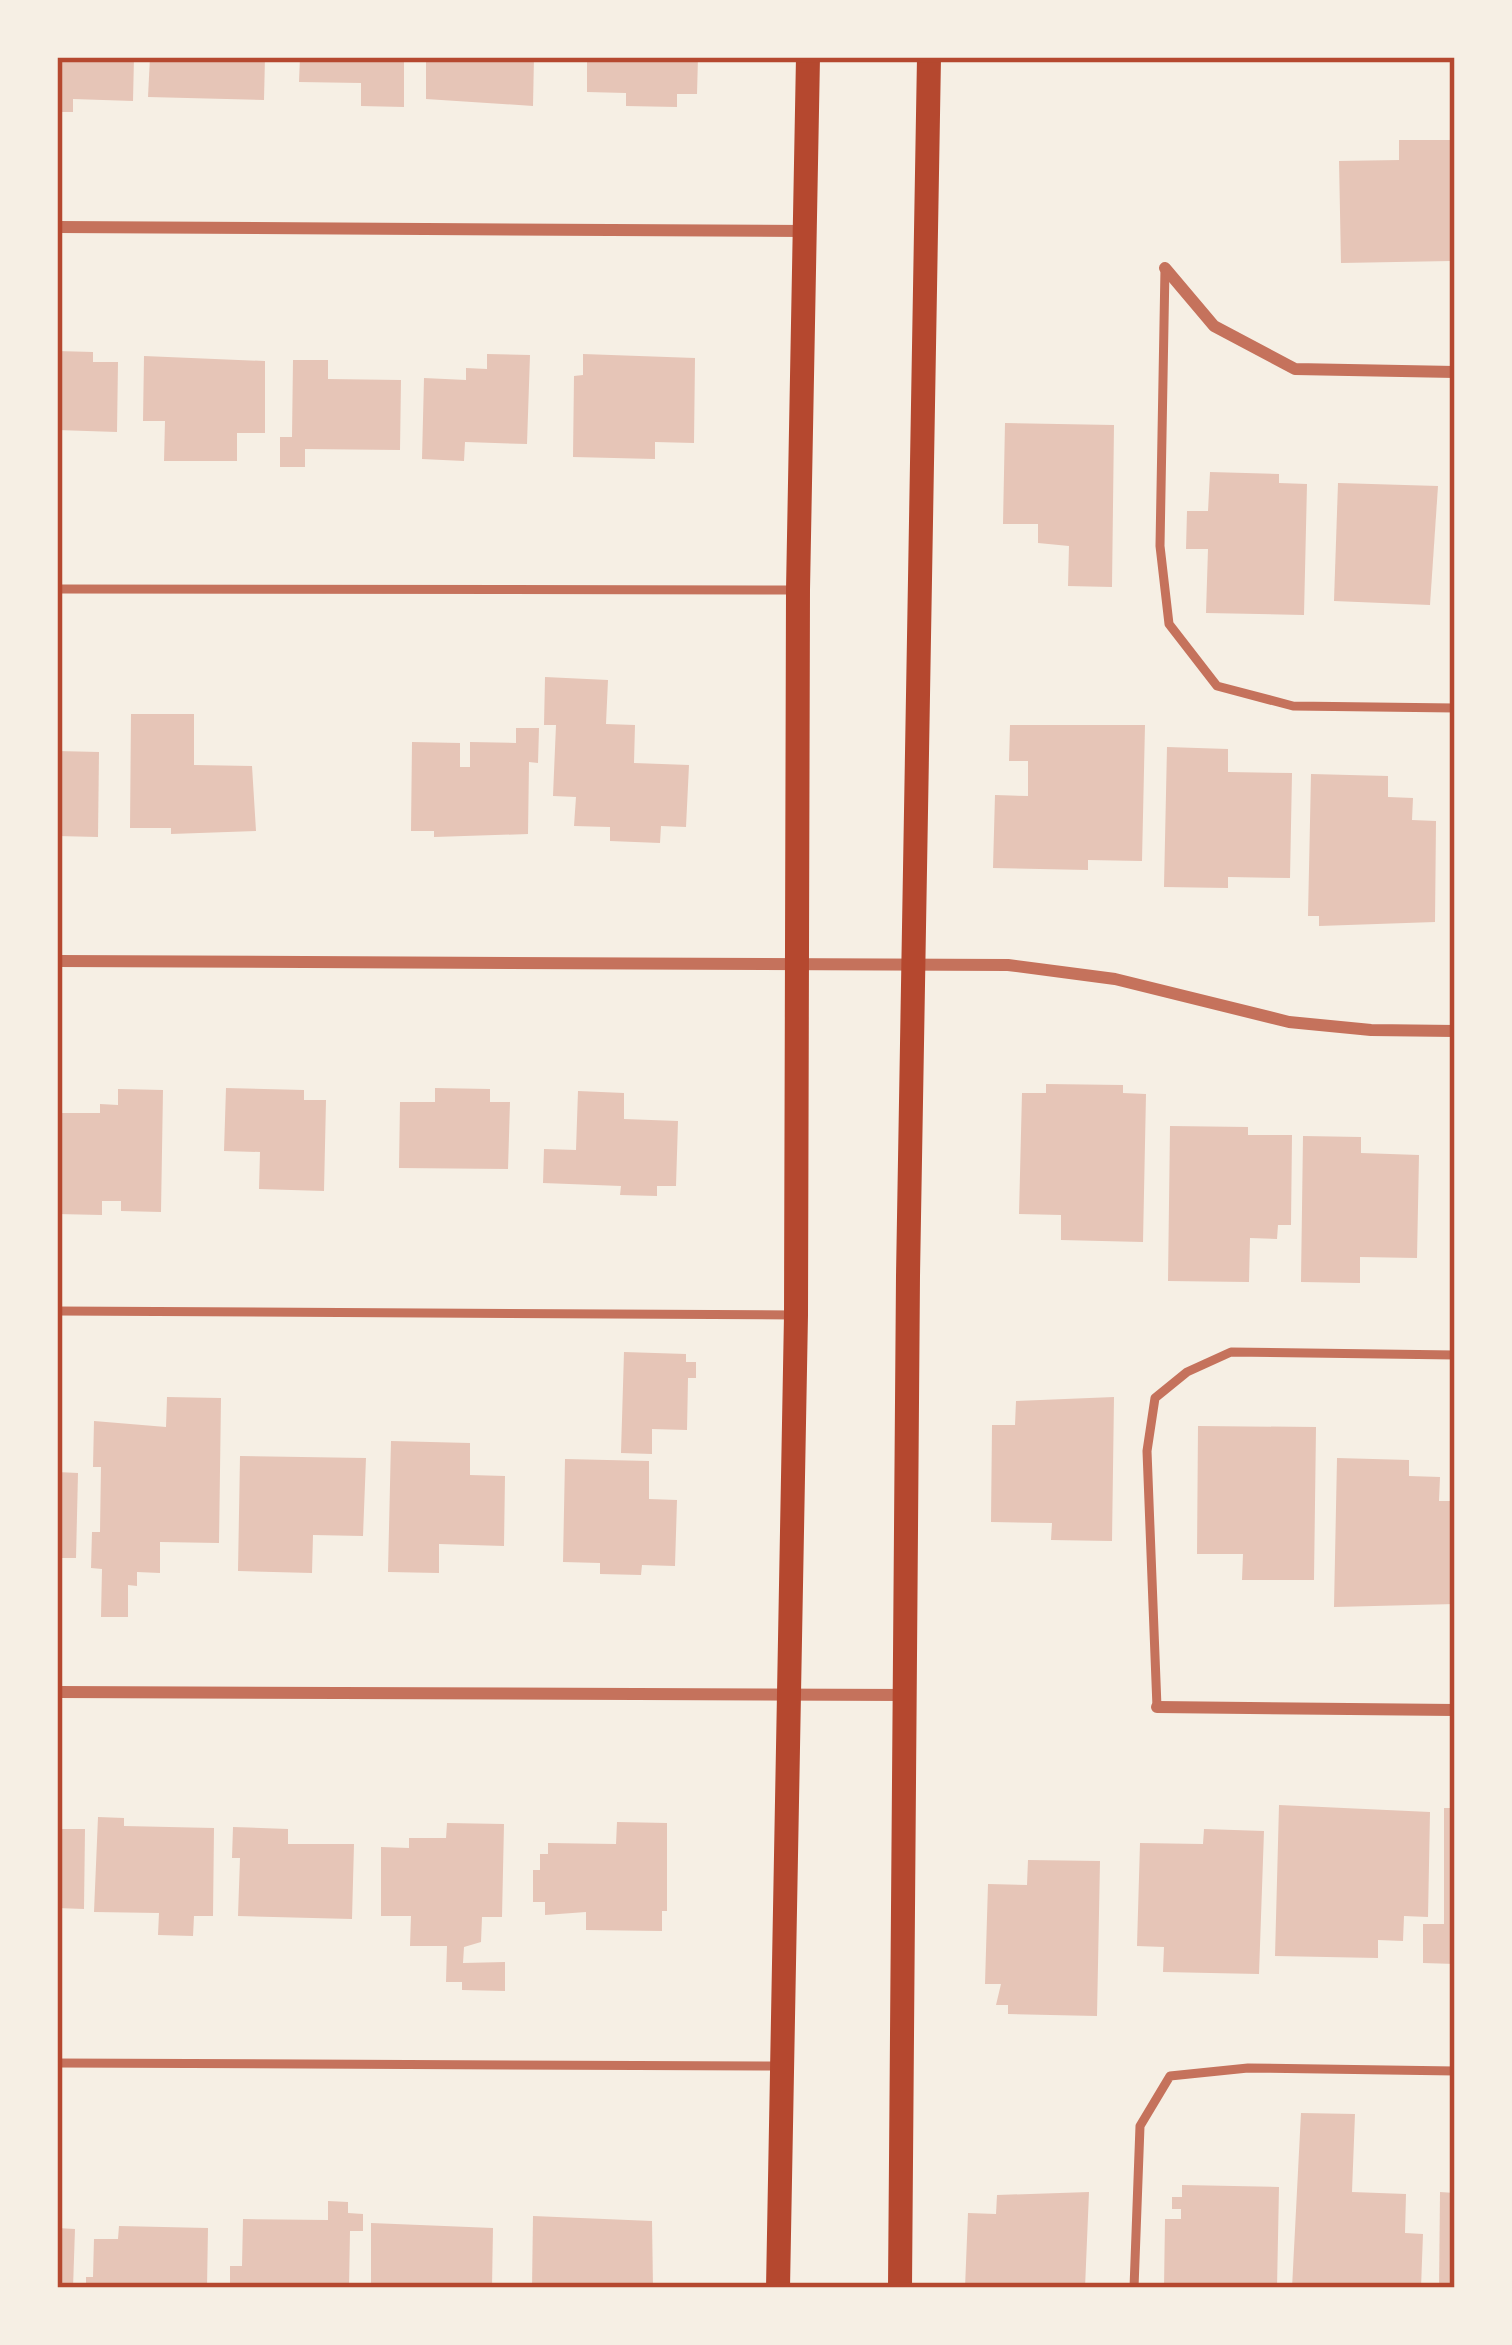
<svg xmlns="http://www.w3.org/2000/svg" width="1512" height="2345" font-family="Figtree,sans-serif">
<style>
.building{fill:#e6c5b7}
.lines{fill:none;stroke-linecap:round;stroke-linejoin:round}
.service{stroke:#c5725c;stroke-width:9}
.minor{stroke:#c5725c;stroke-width:12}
.secondary{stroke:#b5482f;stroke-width:24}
.neatline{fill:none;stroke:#b5482f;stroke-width:4.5}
</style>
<rect width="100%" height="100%" fill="#f6efe4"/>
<g class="building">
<polygon points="57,57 134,57 133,101 73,99 73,112 57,112"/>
<polygon points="150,57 265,57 264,100 148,97"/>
<polygon points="300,57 404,57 404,107 361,106 361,83 299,82"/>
<polygon points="426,57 534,57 533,106 426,99"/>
<polygon points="587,57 698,57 697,94 677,94 677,107 626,106 626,93 587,92"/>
<polygon points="1399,140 1450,140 1451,261 1341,263 1339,161 1399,160"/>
<polygon points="57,351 93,352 93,362 118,362 117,432 57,430"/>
<polygon points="487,354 530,355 527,444 465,442 464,461 422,459 424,378 466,380 466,368 487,369"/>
<polygon points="583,354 695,358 694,443 655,442 655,459 573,457 574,376 583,375"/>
<polygon points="144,356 265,361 265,433 237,433 237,461 164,461 165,421 143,421"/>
<polygon points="293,360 328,360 328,379 401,380 400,450 305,449 305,467 280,467 280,437 292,437"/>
<polygon points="1005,423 1114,425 1112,587 1068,586 1069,546 1038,543 1038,524 1003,524"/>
<polygon points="1210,472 1279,474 1279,483 1307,484 1304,615 1206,613 1208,549 1186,549 1187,511 1208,511"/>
<polygon points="1338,483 1438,486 1430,605 1334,601"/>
<polygon points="545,677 608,680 606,724 635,725 634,763 689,765 686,827 661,826 660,843 610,841 610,827 574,826 576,797 553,796 556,725 544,725"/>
<polygon points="131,714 194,714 194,765 252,766 256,831 171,834 171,828 130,828"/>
<polygon points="1010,725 1145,725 1142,861 1088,860 1088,870 993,868 995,795 1028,796 1028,761 1009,761"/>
<polygon points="516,728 539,728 538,763 529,762 528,834 434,837 434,831 411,831 412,742 460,743 460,767 470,767 470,742 516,743"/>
<polygon points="1167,747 1228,749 1228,772 1292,773 1290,878 1228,877 1228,888 1164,887"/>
<polygon points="57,751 99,752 98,837 57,836"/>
<polygon points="1311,774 1388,776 1388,797 1413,798 1412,820 1436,821 1435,922 1319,926 1319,916 1308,916"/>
<polygon points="1046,1084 1123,1085 1123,1093 1146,1094 1143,1242 1061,1240 1061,1215 1019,1214 1022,1093 1046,1093"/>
<polygon points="226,1088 304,1090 304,1100 326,1100 324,1191 259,1189 260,1152 224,1151"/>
<polygon points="435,1088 490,1089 490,1102 510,1102 508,1169 399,1168 400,1102 435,1102"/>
<polygon points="118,1089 163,1090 161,1212 121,1211 121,1201 102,1201 102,1215 57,1214 57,1113 100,1113 100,1104 118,1105"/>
<polygon points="578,1091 624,1093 624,1119 678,1121 676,1186 657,1186 657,1196 620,1195 621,1186 543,1183 544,1149 576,1150"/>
<polygon points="1170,1126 1248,1127 1248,1135 1292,1135 1291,1225 1278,1225 1277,1239 1250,1238 1249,1282 1168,1281"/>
<polygon points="1303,1136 1361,1137 1361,1153 1419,1155 1417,1258 1360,1257 1360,1283 1301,1282"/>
<polygon points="624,1352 686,1354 686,1362 696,1362 696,1378 688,1378 687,1430 652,1429 652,1454 621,1453"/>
<polygon points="167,1397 221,1398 219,1543 160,1542 160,1573 137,1572 137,1586 128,1585 128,1617 101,1617 102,1569 91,1568 92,1532 100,1532 101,1467 93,1467 94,1421 166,1427"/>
<polygon points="1114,1397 1112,1541 1051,1540 1052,1523 991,1522 992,1425 1015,1425 1016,1401"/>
<polygon points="1198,1426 1316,1427 1314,1580 1242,1580 1243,1554 1197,1554"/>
<polygon points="391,1441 470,1443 470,1475 505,1476 504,1546 439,1544 439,1573 388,1572"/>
<polygon points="240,1456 366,1458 363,1536 313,1535 312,1573 238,1571"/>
<polygon points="1337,1458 1409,1460 1409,1476 1440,1477 1439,1501 1455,1501 1455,1604 1334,1607"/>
<polygon points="565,1459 649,1461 649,1499 677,1500 675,1566 642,1565 641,1575 600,1574 600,1563 563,1562"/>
<polygon points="57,1472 78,1473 76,1558 57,1558"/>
<polygon points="1279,1805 1430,1812 1428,1917 1404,1916 1403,1941 1378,1940 1378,1958 1275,1956"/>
<polygon points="1444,1808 1455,1808 1455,1964 1423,1963 1423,1924 1444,1924"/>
<polygon points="98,1817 124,1818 124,1826 214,1828 213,1916 194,1916 193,1936 158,1935 159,1913 94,1912"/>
<polygon points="617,1822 667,1823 667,1911 662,1911 662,1931 586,1930 586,1912 545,1915 545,1902 533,1902 533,1870 540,1870 540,1854 548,1854 548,1843 616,1844"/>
<polygon points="447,1823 504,1824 502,1917 482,1917 481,1942 464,1947 463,1963 505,1962 505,1991 462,1990 462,1982 446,1982 447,1946 410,1946 411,1916 381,1916 381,1847 409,1848 409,1838 446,1838"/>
<polygon points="233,1827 288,1829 288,1844 354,1844 352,1919 238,1916 240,1858 232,1858"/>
<polygon points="57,1829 85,1829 84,1909 57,1908"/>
<polygon points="1204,1829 1264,1831 1259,1974 1163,1972 1164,1947 1137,1946 1140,1843 1203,1844"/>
<polygon points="1028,1860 1100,1861 1097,2016 1008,2014 1008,2005 996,2005 1001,1984 985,1984 988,1884 1027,1885"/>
<polygon points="1301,2113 1355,2114 1352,2192 1406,2194 1405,2233 1423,2234 1421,2288 1292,2288"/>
<polygon points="1182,2185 1279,2187 1277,2288 1164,2288 1165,2219 1181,2219 1181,2209 1172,2209 1172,2197 1182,2197"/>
<polygon points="1089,2192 1085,2288 965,2288 968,2213 996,2214 997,2195"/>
<polygon points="1440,2192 1455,2193 1455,2288 1439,2288"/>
<polygon points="328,2201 348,2202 348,2213 363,2214 363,2231 350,2231 349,2288 230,2288 230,2266 242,2266 243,2219 328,2220"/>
<polygon points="533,2216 652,2221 653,2288 532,2288"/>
<polygon points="371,2223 493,2228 492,2288 371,2288"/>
<polygon points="119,2226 208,2228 207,2288 86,2288 86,2277 93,2277 94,2239 118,2239"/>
<polygon points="57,2228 75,2229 73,2288 57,2288"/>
</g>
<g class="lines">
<g class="service">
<polyline points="1165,268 1160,546 1169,624 1217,686 1293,706 1455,708"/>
<polyline points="57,589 796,590"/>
<polyline points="57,1311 796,1315"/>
<polyline points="1157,1707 1147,1451 1155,1398 1187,1372 1231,1352 1455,1355"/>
<polyline points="57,2063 778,2066"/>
<polyline points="1134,2288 1140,2126 1170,2076 1248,2068 1455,2071"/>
</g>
<g class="minor">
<polyline points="57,227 806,231"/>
<polyline points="1165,268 1214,326 1295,369 1455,372"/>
<polyline points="57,961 1008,965 1115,979 1289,1022 1371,1030 1455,1031"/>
<polyline points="57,1692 907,1695"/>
<polyline points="1157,1707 1455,1710"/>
</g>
<g class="secondary">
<polyline points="778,2288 796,1315 798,590 808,57"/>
<polyline points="900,2288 908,1276 929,57"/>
</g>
</g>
<rect width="1512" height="2345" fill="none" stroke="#f6efe4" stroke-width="120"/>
<rect x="60" y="60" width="1392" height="2225" class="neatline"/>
</svg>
